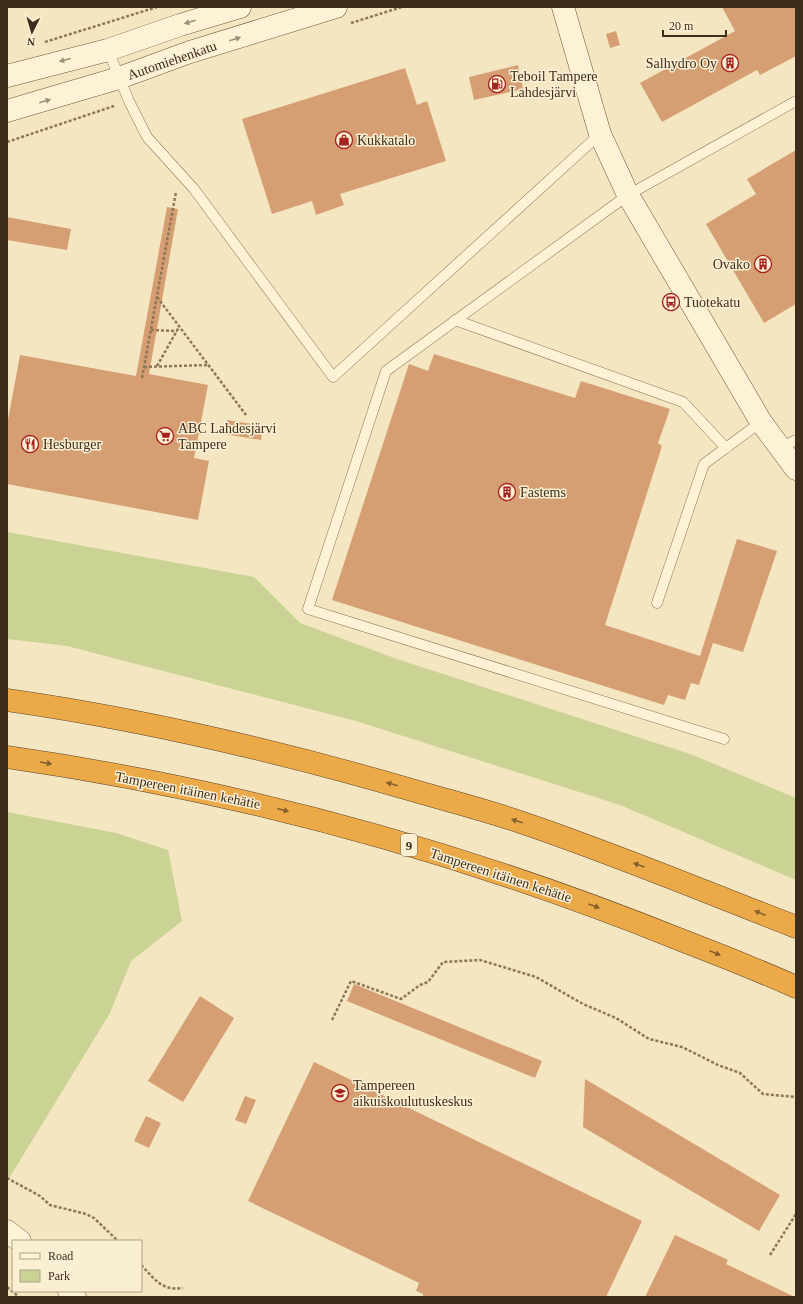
<svg xmlns="http://www.w3.org/2000/svg" width="803" height="1304" font-family="'Times New Roman',serif">
<style>
.green{fill:#cad394}
.building{fill:#d69f73}
.lines{fill:none;stroke-linecap:round;stroke-linejoin:round}
.lane-casing{stroke:#8f7656;stroke-width:11}
.secondary-casing{stroke:#715739;stroke-width:23}
.highway-casing{stroke:#5d442b;stroke-width:23}
.path{stroke:#8f7656;stroke-width:2.5;stroke-dasharray:3 2;stroke-linecap:butt}
.lane{stroke:#fdf2d6;stroke-width:10}
.secondary{stroke:#fdf2d6;stroke-width:22}
.highway{stroke:#eca948;stroke-width:22}
.oneway{fill:#9d9079}
.oneway2{fill:#835f2e}
.labels{text-anchor:middle;stroke-width:3;stroke-linejoin:round;paint-order:stroke}
.shield{fill:#faefd2;stroke:#766753;stroke-width:1}
.shield-label{font-size:13px;font-weight:bold;fill:#3d2d1c}
.street-label{font-size:14px;fill:#3d2d1c;stroke:#faefd2}
.poi-label{font-size:14px;fill:#3d2d1c;stroke:#faefd2;text-anchor:start}
</style>
<rect width="100%" height="100%" fill="#f3e6c1"/>
<g class="green">
<polygon points="7,532 254,577 300,623 397,659 693,755 796,798 796,880 620,805 356,721 67,646 7,639"/>
<polygon points="7,812 116,833 168,850 182,921 131,961 110,1013 8,1180"/>
</g>
<g class="building">
<polygon points="722,7 796,7 796,56 760,75 757,70 662,122 640,83 735,31"/>
<polygon points="616,31 620,45 610,48 606,34"/>
<polygon points="518,65 523,89 474,100 469,77"/>
<polygon points="405,68 417,105 427,101 446,161 340,194 344,205 316,215 312,201 272,214 242,119"/>
<polygon points="796,150 796,304 764,323 706,224 756,194 747,179"/>
<polygon points="167,207 178,209 149,374 208,385 194,458 209,461 198,520 7,484 7,425 20,355 136,376"/>
<polygon points="7,217 71,229 67,250 7,240"/>
<polygon points="434,354 575,398 581,381 670,409 658,443 662,446 605,625 700,656 737,539 777,551 743,652 713,643 699,685 691,683 685,700 668,695 664,705 332,600 409,364 428,371"/>
<polygon points="227,420 263,426 261,440 224,434"/>
<polygon points="354,984 542,1061 535,1078 347,1001"/>
<polygon points="200,996 234,1018 183,1102 148,1081"/>
<polygon points="314,1062 642,1221 606,1297 423,1297 423,1294 416,1291 419,1283 248,1201"/>
<polygon points="585,1079 780,1195 759,1231 583,1127"/>
<polygon points="245,1096 256,1100 246,1124 235,1120"/>
<polygon points="146,1116 161,1123 149,1148 134,1141"/>
<polygon points="675,1235 728,1260 726,1264 795,1297 645,1297"/>
</g>
<g class="lines">
<g class="lane-casing">
<g id="lane">
<polyline points="108,50 129,101 147,137 194,189 333,377 600,134"/>
<polyline points="455,320 683,402 726,448"/>
<polyline points="779,448 796,440"/>
<polyline points="657,603 704,464 761,422"/>
<polyline points="724,739 308,609 386,371 628,195 796,101"/>
</g>
</g>
<g class="secondary-casing">
<g id="secondary">
<polyline points="563,7 600,134 628,195 761,422 796,469"/>
<polyline points="7,76 108,50 180,25 240,7"/>
<polyline points="7,111 119,78 190,52 336,7"/>
<polyline points="7,1231 20,1241"/>
<polyline points="69,1291 75,1297"/>
</g>
</g>
<g class="highway-casing">
<g id="highway">
<path d="M7 700C148 720 286 753 422 793 457 803 492 812 526 824 617 855 706 892 796 927"/>
<path d="M7 757C238 790 465 853 681 940 720 955 758 970 796 987"/>
</g>
</g>
<g class="path">
<polyline points="351,23 402,7"/>
<polyline points="45,42 157,7"/>
<polyline points="7,142 114,106"/>
<polyline points="157,297 246,415"/>
<polyline points="151,330 177,331"/>
<polyline points="157,366 179,327"/>
<polyline points="144,367 208,365"/>
<polyline points="142,378 176,192"/>
<polyline points="332,1020 351,981 401,999 420,985 428,982 443,962 480,960 536,977 583,1004 616,1018 649,1039 682,1047 718,1065 740,1073 763,1094 796,1097"/>
<polyline points="7,1178 40,1196 50,1205 86,1214 94,1218 118,1241"/>
<polyline points="770,1255 796,1214"/>
<path d="M141 1265C155 1279 161 1291 183 1288"/>
<polyline points="7,1287 19,1297"/>
</g>
<use href="#lane" class="lane"/>
<use href="#secondary" class="secondary"/>
<use href="#highway" class="highway"/>
</g>
<defs><path id="oneway-solid" d="M-6-.8H1V-3.2L6.5 0L1 3.2V.8H-6Z"/></defs>
<g class="oneway">
<use href="#oneway-solid" transform="translate(190 22) rotate(164)"/>
<use href="#oneway-solid" transform="translate(235 39) rotate(-17)"/>
<use href="#oneway-solid" transform="translate(65 60) rotate(166)"/>
<use href="#oneway-solid" transform="translate(45 101) rotate(-16)"/>
</g>
<g class="oneway2">
<use href="#oneway-solid" transform="translate(46 763) rotate(10)"/>
<use href="#oneway-solid" transform="translate(392 784) rotate(-164)"/>
<use href="#oneway-solid" transform="translate(283 810) rotate(15)"/>
<use href="#oneway-solid" transform="translate(517 821) rotate(-163)"/>
<use href="#oneway-solid" transform="translate(639 865) rotate(-160)"/>
<use href="#oneway-solid" transform="translate(594 906) rotate(20)"/>
<use href="#oneway-solid" transform="translate(760 913) rotate(-158)"/>
<use href="#oneway-solid" transform="translate(715 953) rotate(22)"/>
</g>
<defs>
<g id="building-ring" transform="scale(0.9)"><circle r="9.5" fill="#faefd2" stroke="#a6221f" stroke-width="1.5"/><path d="M-4-6H4V6H1V3H-1V6H-4ZM-2.5-4.3h1.7v1.8h-1.7ZM.8-4.3h1.7v1.8H.8ZM-2.5-1h1.7V.8h-1.7ZM.8-1h1.7V.8H.8Z" fill="#a6221f"/></g>
<g id="fuel-ring" transform="scale(0.9)"><circle r="9.5" fill="#faefd2" stroke="#a6221f" stroke-width="1.5"/><path d="M-5.5-6h7V0h2V4h1.3V-2.5L3-4.5l.8-.8L6-3V5H2.5V1h-1V6h-7ZM-4.2-4.7v3.2H.2V-4.7Z" fill="#a6221f"/></g>
<g id="shop-ring" transform="scale(0.9)"><circle r="9.5" fill="#faefd2" stroke="#a6221f" stroke-width="1.5"/><path d="M-5-2.5h2.3a2.7 3.5 0 0 1 5.4 0H5L5.5 6h-11ZM-1.5-2.5h3a1.5 2.3 0 0 0-3 0Z" fill="#a6221f"/></g>
<g id="bus-ring" transform="scale(0.9)"><circle r="9.5" fill="#faefd2" stroke="#a6221f" stroke-width="1.5"/><path d="M-5-6H5V4H4V6H2V4H-2V6H-4V4H-5ZM-3.5-4V0h7V-4ZM-3.5 1.2v1.5H-2V1.2ZM2 1.2v1.5H3.5V1.2Z" fill="#a6221f"/></g>
<g id="supermarket-ring" transform="scale(0.9)"><circle r="9.5" fill="#faefd2" stroke="#a6221f" stroke-width="1.5"/><path d="M-6-5.5h2.5l.6 2H6L4.5 2H-2.5L-4.4-4H-6ZM-1.5 3.2a1.3 1.3 0 1 0 .1 0ZM3 3.2a1.3 1.3 0 1 0 .1 0Z" fill="#a6221f"/></g>
<g id="restaurant-ring" transform="scale(0.9)"><circle r="9.5" fill="#faefd2" stroke="#a6221f" stroke-width="1.5"/><path d="M-5-6h1v4h1v-4h1v4h1v-4h1v5L-1.5 .5V6h-2V.5L-5-1ZM5-6V6H3V1.5H1.5Q1.5-4 5-6Z" fill="#a6221f"/></g>
<g id="school-ring" transform="scale(0.9)"><circle r="9.5" fill="#faefd2" stroke="#a6221f" stroke-width="1.5"/><path d="M0-5L7-2L0 1L-7-2ZM-4 1L0 2.5L4 1V4Q0 6-4 4Z" fill="#a6221f"/></g>
</defs>
<g fill-rule="evenodd">
<use href="#building-ring" x="730" y="63"/>
<use href="#fuel-ring" x="497" y="84"/>
<use href="#shop-ring" x="344" y="140"/>
<use href="#building-ring" x="763" y="264"/>
<use href="#bus-ring" x="671" y="302"/>
<use href="#supermarket-ring" x="165" y="436"/>
<use href="#restaurant-ring" x="30" y="444"/>
<use href="#building-ring" x="507" y="492"/>
<use href="#school-ring" x="340" y="1093"/>
</g>
<g class="labels">
<rect class="shield" x="401" y="834" width="16" height="22" rx="3"/>
<g class="shield-label">
<text x="409" y="850">9</text>
</g>
<g class="street-label">
<text transform="translate(172 60) rotate(-19)" y="5">Automiehenkatu</text>
<text transform="translate(188 790) rotate(11)" y="5">Tampereen itäinen kehätie</text>
<text transform="translate(501 875) rotate(18)" y="5">Tampereen itäinen kehätie</text>
</g>
<g class="poi-label">
<text x="717" y="68" text-anchor="end">Salhydro Oy</text>
<text x="510" y="81">Teboil Tampere<tspan x="510" dy="16">Lahdesjärvi</tspan></text>
<text x="357" y="145">Kukkatalo</text>
<text x="750" y="269" text-anchor="end">Ovako</text>
<text x="684" y="307">Tuotekatu</text>
<text x="178" y="433">ABC Lahdesjärvi<tspan x="178" dy="16">Tampere</tspan></text>
<text x="43" y="449">Hesburger</text>
<text x="520" y="497">Fastems</text>
<text x="353" y="1090">Tampereen<tspan x="353" dy="16">aikuiskoulutuskeskus</tspan></text>
</g>
</g>
<rect width="803" height="1304" fill="none" stroke="#3d2d1c" stroke-width="16"/>
<rect x="12" y="1240" width="130" height="52" fill="#faefd2" stroke="#aea189"/>
<rect x="20" y="1253" width="20" height="6" fill="#fdf2d6" stroke="#aea189"/>
<text x="48" y="1260" font-size="12" fill="#3d2d1c">Road</text>
<rect x="20" y="1270" width="20" height="12" fill="#cad394" stroke="#aea189"/>
<text x="48" y="1280" font-size="12" fill="#3d2d1c">Park</text>
<g transform="translate(32 32) rotate(185)" stroke="#faefd2" stroke-width="3" paint-order="stroke">
<path d="M0-3L7 15L0 10L-7 15Z" fill="#3d2d1c"/>
<text y="-6" font-size="11" font-weight="bold" text-anchor="middle" fill="#3d2d1c">N</text>
</g>
<path d="M663 30v6h63v-6" fill="none" stroke="#3d2d1c" stroke-width="2"/>
<text x="669" y="30" font-size="12" fill="#3d2d1c" stroke="#faefd2" stroke-width="3" paint-order="stroke">20 m</text>
</svg>
